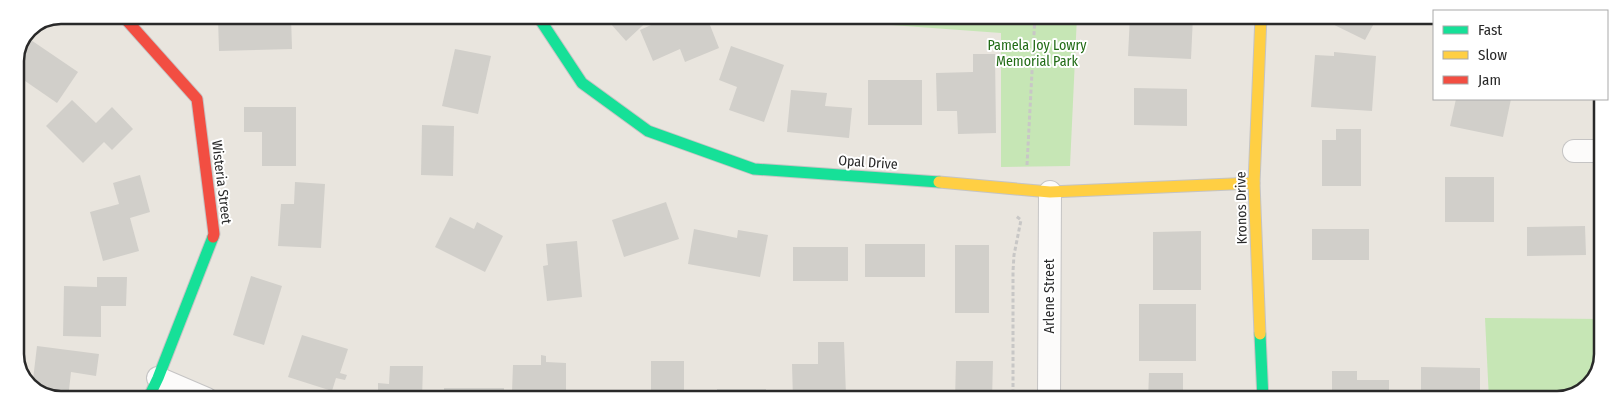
<svg xmlns="http://www.w3.org/2000/svg" width="1618" height="415" font-family="'Fira Sans Condensed',sans-serif">
<style>
.green{fill:#c6e6b5}
.building{fill:#d1cfca}
.lines{fill:none;stroke-linecap:round;stroke-linejoin:round}
.street-casing{stroke:#c5c4c4;stroke-width:24}
.fast-casing{stroke:#c5c4c4;stroke-width:13}
.slow-casing{stroke:#c5c4c4;stroke-width:13}
.jam-casing{stroke:#c5c4c4;stroke-width:13}
.path{stroke:#c8c7c6;stroke-width:3;stroke-dasharray:4 2.5;stroke-linecap:butt}
.street{stroke:#fcfbfa;stroke-width:22}
.fast{stroke:#16e098;stroke-width:11}
.slow{stroke:#ffcf43;stroke-width:11}
.jam{stroke:#f24e42;stroke-width:11}
.labels{text-anchor:middle;stroke-width:4;stroke-linejoin:round;paint-order:stroke}
.park-label{font-size:14px;fill:#216b15;stroke:#fff}
.street-label{font-size:14px;fill:#292929;stroke:#fff}
.rim{fill:none;stroke:#292929;stroke-width:2.5}
</style>
<rect width="100%" height="100%" fill="#e9e5de"/>
<g class="green">
<polygon points="816,15 1077,16 1070,166 1001,167 1001,33 891,25"/>
<polygon points="1485,318 1602,319 1602,364 1585,390 1558,400 1489,400"/>
</g>
<g class="building">
<polygon points="195,15 214,15 214,16 196,20"/>
<polygon points="397,15 440,15 437,25 428,25"/>
<polygon points="603,15 654,15 626,41"/>
<polygon points="673,15 706,15 719,48 685,62 680,49 653,61 640,30"/>
<polygon points="291,16 292,49 219,51 218,18"/>
<polygon points="1130,16 1193,16 1191,59 1128,56"/>
<polygon points="1316,16 1378,16 1365,40"/>
<polygon points="25,36 78,72 57,103 15,74 15,60"/>
<polygon points="731,46 784,65 764,122 729,110 737,87 719,80"/>
<polygon points="455,49 491,56 478,114 442,106"/>
<polygon points="1334,52 1376,56 1372,111 1311,107 1315,55 1334,56"/>
<polygon points="973,54 995,54 996,133 958,134 957,111 937,111 936,73 973,72"/>
<rect x="868" y="80" width="54" height="45"/>
<polygon points="1134,88 1187,89 1187,126 1134,125"/>
<polygon points="791,90 827,93 825,106 852,108 849,138 787,132"/>
<polygon points="1456,99 1511,99 1503,137 1450,126"/>
<polygon points="72,100 96,123 112,107 133,129 112,150 104,142 83,163 46,126"/>
<polygon points="244,107 296,107 296,166 262,166 262,132 244,132"/>
<polygon points="422,125 454,126 453,176 421,175"/>
<polygon points="1336,129 1361,129 1361,186 1322,186 1322,140 1336,140"/>
<polygon points="140,175 150,212 130,218 139,251 103,261 90,212 119,204 113,183"/>
<rect x="1445" y="177" width="49" height="45"/>
<polygon points="295,182 325,184 321,248 278,246 281,204 294,204"/>
<polygon points="666,202 679,239 624,257 612,220"/>
<polygon points="450,217 474,229 477,222 503,236 485,272 435,247"/>
<polygon points="1585,226 1586,255 1527,256 1527,227"/>
<polygon points="694,229 737,238 738,230 768,235 760,277 688,264"/>
<rect x="1312" y="229" width="57" height="31"/>
<polygon points="1201,231 1201,290 1153,290 1153,232"/>
<polygon points="577,241 582,297 547,301 543,266 548,265 546,244"/>
<rect x="865" y="244" width="60" height="33"/>
<rect x="955" y="245" width="34" height="68"/>
<rect x="793" y="247" width="55" height="34"/>
<polygon points="1601,262 1602,263 1602,285 1598,284"/>
<polygon points="251,276 282,286 264,345 233,335"/>
<polygon points="97,277 127,277 126,306 101,306 101,337 63,336 64,286 97,287"/>
<rect x="1139" y="304" width="57" height="57"/>
<polygon points="302,335 348,349 340,373 347,375 345,380 336,378 332,391 288,377"/>
<polygon points="818,342 844,342 846,395 828,396 828,400 793,400 792,364 818,364"/>
<polygon points="37,346 99,354 96,376 71,372 68,399 51,399 32,388"/>
<polygon points="541,355 546,356 546,362 566,363 566,399 538,399 539,393 512,392 513,365 541,365"/>
<rect x="651" y="361" width="33" height="38"/>
<polygon points="956,361 993,361 992,400 955,400"/>
<polygon points="390,366 423,366 422,399 378,399 378,383 389,384"/>
<polygon points="1421,367 1480,368 1480,400 1421,400"/>
<polygon points="1332,371 1357,371 1357,380 1389,380 1389,400 1332,400"/>
<polygon points="1149,373 1183,373 1183,400 1148,400"/>
<rect x="444" y="388" width="60" height="11"/>
<polygon points="717,389 766,389 766,400 717,399"/>
<rect x="871" y="395" width="54" height="5"/>
<rect x="579" y="396" width="54" height="3"/>
</g>
<g class="lines">
<g class="street-casing">
<g id="street">
<polyline points="1574,151 1602,151"/>
<polyline points="158,378 207,399"/>
<polyline points="1049,400 1050,192"/>
</g>
</g>
<g class="fast-casing">
<g id="fast">
<polyline points="537,15 582,83 648,131 754,169 939,182"/>
<polyline points="1260,334 1263,400"/>
<polyline points="148,399 158,378 213,237"/>
</g>
</g>
<g class="slow-casing">
<g id="slow">
<polyline points="939,182 1050,192 1254,183"/>
<polyline points="1260,334 1254,183 1261,16"/>
</g>
</g>
<g class="jam-casing">
<polyline id="jam" points="122,15 197,99 214,234 213,237"/>
</g>
<g class="path">
<polyline points="1027,165 1035,16"/>
<polyline points="1013,400 1013,271 1014,255 1021,220 1016,216"/>
</g>
<use href="#street" class="street"/>
<use href="#fast" class="fast"/>
<use href="#slow" class="slow"/>
<use href="#jam" class="jam"/>
</g>
<g class="labels">
<g class="park-label">
<text x="1037" y="50">Pamela Joy Lowry<tspan x="1037" dy="16">Memorial Park</tspan></text>
</g>
<g class="street-label">
<text transform="translate(868 162) rotate(4)" y="5">Opal Drive</text>
<text transform="translate(222 182) rotate(83)" y="5">Wisteria Street</text>
<text transform="translate(1241 208) rotate(-91)" y="5">Kronos Drive</text>
<text transform="translate(1049 296) rotate(-90)" y="5">Arlene Street</text>
</g>
</g>
<path d="M0 0H1618V415H0ZM61 24H1557A37 37 0 0 1 1594 61V354A37 37 0 0 1 1557 391H61A37 37 0 0 1 24 354V61A37 37 0 0 1 61 24Z" fill="#fff" fill-rule="evenodd"/>
<path class="rim" d="M61 24H1557A37 37 0 0 1 1594 61V354A37 37 0 0 1 1557 391H61A37 37 0 0 1 24 354V61A37 37 0 0 1 61 24Z"/>
<rect x="1433" y="10" width="175" height="90" fill="#ffffff" stroke="#a9a9a9"/>
<rect x="1443" y="26" width="25" height="8" fill="#16e098" stroke="#a9a9a9"/>
<text x="1478" y="35" font-size="15" fill="#292929">Fast</text>
<rect x="1443" y="51" width="25" height="8" fill="#ffcf43" stroke="#a9a9a9"/>
<text x="1478" y="60" font-size="15" fill="#292929">Slow</text>
<rect x="1443" y="76" width="25" height="8" fill="#f24e42" stroke="#a9a9a9"/>
<text x="1478" y="85" font-size="15" fill="#292929">Jam</text>
</svg>
